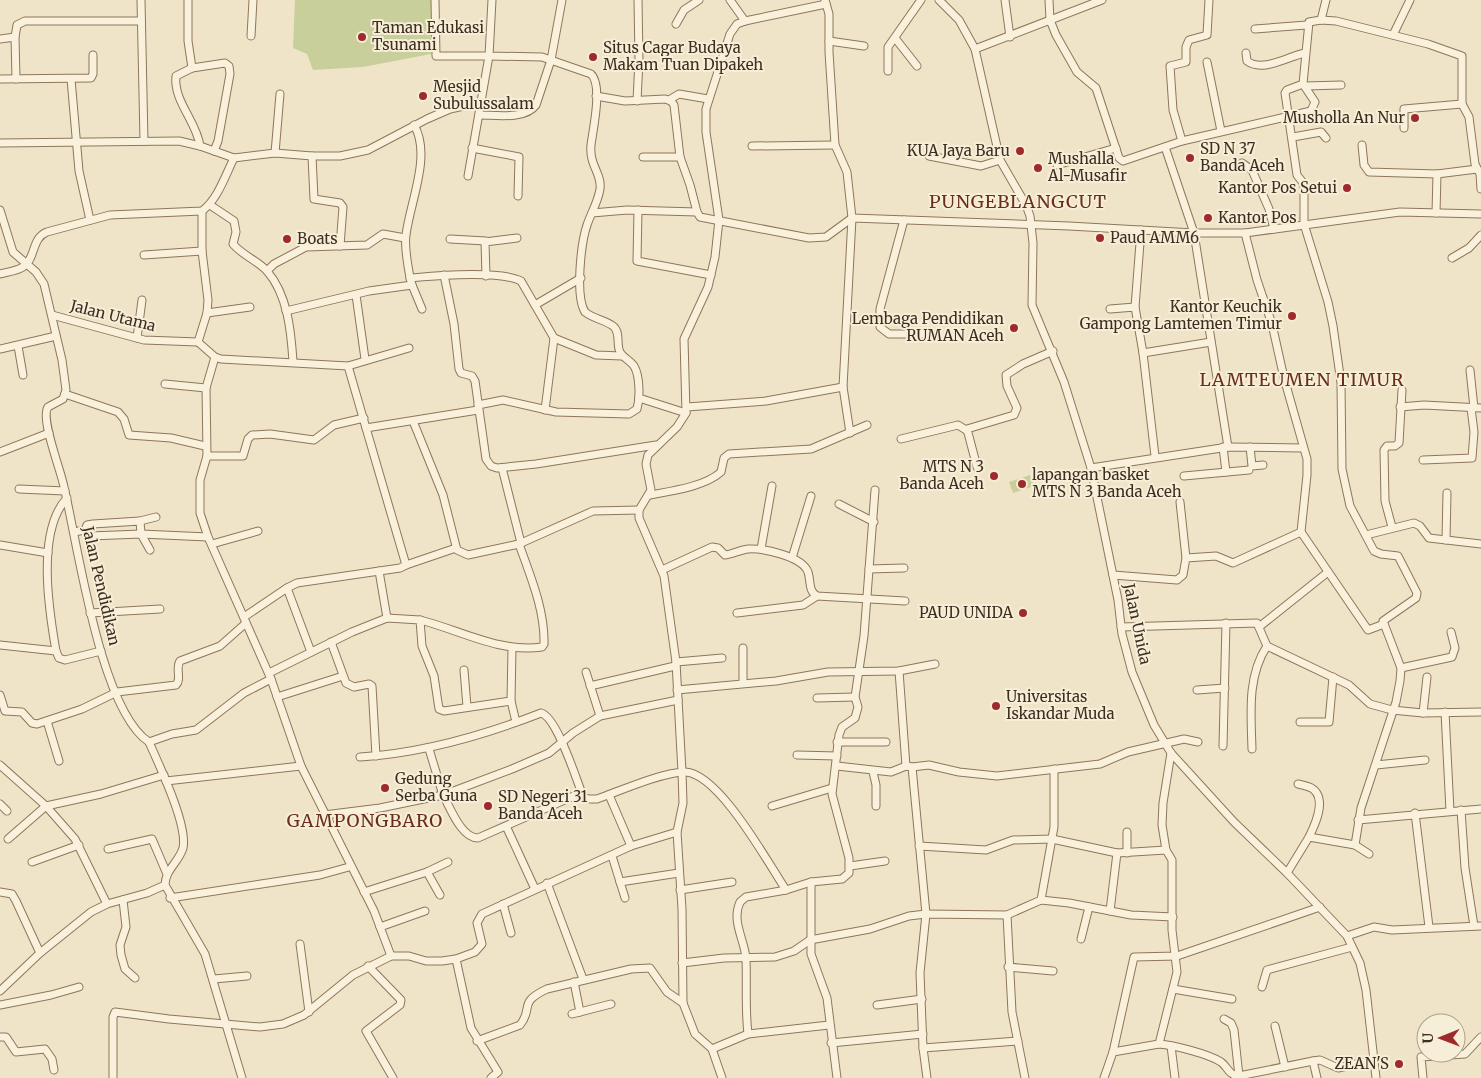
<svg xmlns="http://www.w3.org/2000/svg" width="1481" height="1078" font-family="Merriweather,serif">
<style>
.park{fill:#c9cf9b}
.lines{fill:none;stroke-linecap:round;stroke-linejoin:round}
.minor-casing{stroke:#8d765c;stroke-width:9}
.minor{stroke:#faf1dc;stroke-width:7}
.poi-dot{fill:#9e2a2b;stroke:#f7eed8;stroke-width:2}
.labels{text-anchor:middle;stroke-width:4;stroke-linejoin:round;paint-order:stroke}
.poi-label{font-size:15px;fill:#3d2e20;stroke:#f7eed8;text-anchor:start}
.street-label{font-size:15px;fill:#3d2e20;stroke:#f7eed8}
.quarter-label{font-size:18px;letter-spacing:1px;fill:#6b2e1e;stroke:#f7eed8}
</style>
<rect width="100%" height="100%" fill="#f0e4c8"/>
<g class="park">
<polygon points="295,0 432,0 431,54 363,67 313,70 307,54 293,48"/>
<polygon points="1030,475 1034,486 1013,493 1009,482"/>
</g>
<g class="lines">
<g class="minor-casing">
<g id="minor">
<polyline points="141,0 144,141"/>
<polyline points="188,0 188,41 192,68"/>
<polyline points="435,0 436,56 489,56 468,176"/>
<polyline points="730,0 745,21"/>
<polyline points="825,0 829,14 829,52 835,145 847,172 852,218 843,387 850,433"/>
<polyline points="939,0 959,20 975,49 1000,160 1026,205 1030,216 1033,243 1032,305 1064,382 1091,468 1118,600 1122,634 1132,672 1154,725 1171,753 1234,822 1287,873 1347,936 1360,963 1366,990 1376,1078"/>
<polyline points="1005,0 1010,37"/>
<polyline points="1049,0 1050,20 1056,35 1077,72 1096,88 1119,158 1123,161 1182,141 1311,111 1315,102 1303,84"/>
<polyline points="1321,20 1326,0"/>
<polyline points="676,24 684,10 699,0"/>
<polyline points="1255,29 1307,25"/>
<polyline points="1393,35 1410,0"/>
<polyline points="251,36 253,0"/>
<polyline points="15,37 17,25 25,21 141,21"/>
<polyline points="895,38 917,66"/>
<polyline points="0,39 15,37 16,79"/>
<polyline points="829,41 864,46"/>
<polyline points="975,49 1102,0"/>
<path d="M1246 53 1247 61C1263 73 1289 56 1305 53"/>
<polyline points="1207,62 1221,131"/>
<polyline points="888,71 888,47 921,0"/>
<polyline points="0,79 91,78 93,74 93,55"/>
<polyline points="71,79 79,171 90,220"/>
<polyline points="1305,86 1341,85"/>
<polyline points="596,96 625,101 665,99 671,101 674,105 680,157 690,185 697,212 700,217 809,238 826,237 852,218 1069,226 1194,233 1245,233 1400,212 1481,214"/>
<polyline points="669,100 679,94 708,99"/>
<polyline points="637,101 639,60 638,0"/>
<path d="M479 115C496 115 525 120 536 105L551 60 562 0"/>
<path d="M414 125C432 155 410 202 406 235 404 248 408 265 410 278 435 276 499 270 521 281L554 338 545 410"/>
<polyline points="1404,128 1404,109 1462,104"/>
<polyline points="1293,137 1321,132 1326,138"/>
<polyline points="1182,141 1173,110 1170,66 1186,62 1186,47 1189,40 1207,35 1209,0"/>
<polyline points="0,143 179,141 200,146 234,158 275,153 312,156 340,156 368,150 427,119 450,109 482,102"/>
<polyline points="1362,145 1364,165 1369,172 1437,174 1436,213"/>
<path d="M200 146C197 122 173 101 176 76L192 68 225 63 229 66 230 74 218 141 214 151"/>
<polyline points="752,146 835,145"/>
<polyline points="1165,147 1194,233 1228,447"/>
<polyline points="472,148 519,157 518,196"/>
<polyline points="275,153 280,94"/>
<polyline points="312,156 314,199 340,203 343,207 340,246"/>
<polyline points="929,156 981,166 1000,160"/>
<polyline points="643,157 680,157"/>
<polyline points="1242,163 1252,170 1269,209 1274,229"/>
<polyline points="1057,165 1116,148"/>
<polyline points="1437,174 1477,169"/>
<path d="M210 205 234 221 236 232 233 244C242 255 258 261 267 271 288 295 291 332 293 361"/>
<path d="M0 210 13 252 36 272 44 284 62 360 66 390 63 399 48 407C40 419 61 470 64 487 78 545 100 710 149 742 159 765 188 825 183 848 179 862 165 870 165 885L205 954 242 1078"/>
<polyline points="638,210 637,261 711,275"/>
<polyline points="592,213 627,210 697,212"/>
<polyline points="904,220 880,309 880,327 889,334 924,334"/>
<polyline points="1245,233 1257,280 1272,324 1284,378 1307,459 1307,475 1301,532"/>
<polyline points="450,239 486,241"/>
<polyline points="144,255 202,251"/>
<polyline points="1452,258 1469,248 1481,235"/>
<polyline points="267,271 274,264 306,247 367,245 383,234 405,238"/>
<path d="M0 274C7 272 17 271 23 267 36 259 31 238 47 232L110 215 202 211C218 199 225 176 234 158"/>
<polyline points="444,275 454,324 459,369 461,373 472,376 475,381 486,459 491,466 497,468 536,464 656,445"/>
<polyline points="486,276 485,242 517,238"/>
<polyline points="412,285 422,309"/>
<polyline points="356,295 365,359"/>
<polyline points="535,305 581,278"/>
<polyline points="1135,307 1141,230"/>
<polyline points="1110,309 1135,307 1143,353 1155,456"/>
<polyline points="286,311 369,291 412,285 410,278"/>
<polyline points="207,313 250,307"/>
<polyline points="52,315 144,340 198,342"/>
<polyline points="137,338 142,300"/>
<polyline points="554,338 596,355 622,356"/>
<polyline points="198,342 215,357 221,359 348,366 409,348"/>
<polyline points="198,342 207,313 208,300 202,251 202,211"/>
<polyline points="18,346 23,375"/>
<polyline points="0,349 56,336"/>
<polyline points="1143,353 1211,342"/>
<polyline points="348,366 366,428 478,410"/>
<polyline points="1470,370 1474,408"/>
<polyline points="165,384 206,388"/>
<polyline points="65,394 118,412 124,419 129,435 171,438 205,446"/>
<polyline points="639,398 686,413"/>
<path d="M478 405 503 400 556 412 629 414 637 409C640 398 640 376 634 366 630 360 623 358 620 352 616 345 621 332 613 326 605 320 594 319 585 312 575 296 581 243 587 225 591 213 598 202 600 189 602 173 589 166 591 145 593 129 603 85 591 74L542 57 489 56 492 0"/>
<polyline points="687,407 766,401 843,387"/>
<polyline points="1400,407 1424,405 1481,408"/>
<path d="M413 421 443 495 457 550 468 555 519 544C530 575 545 610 544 644L542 647C499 653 460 630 420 620"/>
<polyline points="901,439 958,425 966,430"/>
<polyline points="1223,447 1226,472"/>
<polyline points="1250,447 1252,466 1263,465"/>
<polyline points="0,452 49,433"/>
<polyline points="207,456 243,456 248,439 252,435 270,434 314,440 334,425 364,418"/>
<polyline points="1423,460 1472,458 1474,432 1471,408"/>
<polyline points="977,467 967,429 1014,415 1017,408 1007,386 1006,375 1023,364 1053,351"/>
<polyline points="502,468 521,543"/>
<polyline points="1091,468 1228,447 1303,448"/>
<polyline points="1184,476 1249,470"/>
<polyline points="19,489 65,491"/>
<path d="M650 495C671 491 704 487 721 472L724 458 729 454 811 449 867 425"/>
<path d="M67 498C36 531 49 611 56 651L59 658 65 660 101 651"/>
<polyline points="1180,502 1186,558"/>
<polyline points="839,504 874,522"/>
<polyline points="140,521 156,517"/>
<polyline points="1392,527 1385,501 1384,450 1387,446 1395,446 1399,443 1402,390"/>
<polyline points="85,530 90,536 141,534 208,537"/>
<polyline points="74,532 85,530 87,525 93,524 140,521 141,534 150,550"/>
<polyline points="1301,532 1368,630 1384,624"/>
<polyline points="1366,535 1414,523 1420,526 1429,538 1481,544"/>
<polyline points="1446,540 1447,493"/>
<polyline points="212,544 258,531"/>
<polyline points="519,544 593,511 639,510"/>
<polyline points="0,545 48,553"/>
<polyline points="761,549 772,486"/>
<polyline points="792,558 811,496"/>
<polyline points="406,565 456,548"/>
<polyline points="869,569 904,568"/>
<path d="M662 570 712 547 718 548 725 555C733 554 740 550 748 549 763 548 802 556 808 572 811 581 808 591 817 596L905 601"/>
<polyline points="379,571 387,618"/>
<polyline points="1113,575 1177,580 1183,575 1186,558 1216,556 1233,563 1301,532"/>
<polyline points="287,588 311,652"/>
<polyline points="90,613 160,609"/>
<polyline points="737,613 803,605 817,596"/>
<polyline points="244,617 287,588 297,583 400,568 406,565 366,428"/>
<polyline points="1121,627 1257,623 1267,646 1349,685 1370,704 1392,710 1423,713 1481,712"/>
<polyline points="1259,627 1328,572"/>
<polyline points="331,642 346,683 354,687 369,684 372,686 376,756"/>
<polyline points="0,645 56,651"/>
<polyline points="743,648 743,683"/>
<polyline points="676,662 722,658"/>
<polyline points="1401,668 1452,657 1455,648 1451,632"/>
<polyline points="464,670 467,707"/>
<polyline points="899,671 906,766 912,767 926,914 920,973 923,1048 927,1078"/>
<polyline points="586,672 600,716"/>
<polyline points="269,673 352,632 387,618 420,620 422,646 434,676 439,709 444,711 511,701 516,722"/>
<polyline points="271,679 301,766 374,911 391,956"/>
<polyline points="590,686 675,666"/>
<polyline points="677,690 776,681 828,672 899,671 935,664"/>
<polyline points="1197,690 1225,688"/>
<path d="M0 695 5 711 22 712 32 723 37 724 82 709 117 692 176 685C182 679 175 668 180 661L220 646 246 623"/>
<polyline points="277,697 343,676"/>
<polyline points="817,698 855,697"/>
<polyline points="511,701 512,648"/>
<polyline points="1445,712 1450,811"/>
<polyline points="1423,713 1427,677"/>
<polyline points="47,721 59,761"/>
<polyline points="1300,722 1329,722 1333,677"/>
<polyline points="149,742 172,734 196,730 244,693 271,679 208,537 200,513 200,480 207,456 206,388 215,357"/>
<polyline points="837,742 886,742"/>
<polyline points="1223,746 1226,623"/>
<polyline points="429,749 443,795 512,769 549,753 573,733 600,716 678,700"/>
<path d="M1252 749C1251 714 1247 676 1267 646"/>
<polyline points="797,755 837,756"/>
<path d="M360 757C423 753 482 736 541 713 557 717 576 779 583 796"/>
<polyline points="0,765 46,806 75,839 107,904"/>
<polyline points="1376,765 1425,760"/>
<polyline points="837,766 891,772 906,766"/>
<polyline points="912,767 929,765 959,772 997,776 1100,764 1128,752 1184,739 1198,742"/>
<polyline points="873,772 876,785 876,806"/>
<polyline points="166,781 301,766"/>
<path d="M1298 784C1303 785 1309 786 1313 789 1327 800 1315 825 1309 837"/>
<polyline points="609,795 631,846"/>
<polyline points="0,804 7,811"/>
<polyline points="772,806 832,788"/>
<polyline points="1461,810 1465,868 1474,926"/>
<polyline points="1415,813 1429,927"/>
<path d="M324 815 380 808 443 795C450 807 461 838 478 838L576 795 589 799H597C620 791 660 773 684 772 718 771 768 863 786 890"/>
<polyline points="1358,820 1481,809"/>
<polyline points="506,826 535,889"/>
<polyline points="1127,832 1127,853"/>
<polyline points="8,839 46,806 101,794 164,775"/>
<polyline points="1355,845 1369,854"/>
<polyline points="919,846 986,850 1013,840 1052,839 1117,853 1166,850"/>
<polyline points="108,849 152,839 167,874"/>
<polyline points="612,856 625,898"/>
<polyline points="32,862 79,845"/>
<polyline points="850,866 885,861"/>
<polyline points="427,872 440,895"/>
<polyline points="1287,873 1309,837 1355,845 1361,808 1396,702 1400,681 1401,668 1383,621 1416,598 1417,593 1398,556 1381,554 1374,551 1350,506 1342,469 1341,383 1333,326 1328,302 1304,224 1304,184 1297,175 1285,93 1287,90 1303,84 1309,22 1321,20 1336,21 1428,44 1462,56 1462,104 1469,117 1475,164 1480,174 1481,189"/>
<polyline points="620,882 679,873"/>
<polyline points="811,882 811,954 827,998 837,1078"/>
<polyline points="547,883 583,979"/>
<polyline points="680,890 732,882"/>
<polyline points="0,892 12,894 16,901 40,953"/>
<polyline points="364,892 427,872 448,862"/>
<polyline points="170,898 320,875 349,867"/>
<polyline points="123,900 126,927 120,945 121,955 125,969 135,978"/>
<polyline points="1041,900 1054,827 1054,769"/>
<polyline points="503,904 511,933"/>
<polyline points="1110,911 1117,853"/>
<polyline points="1007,915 1012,1012 1025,1078"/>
<polyline points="380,927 425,911"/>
<polyline points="1347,936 1374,927 1392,930 1481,926"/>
<polyline points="1081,939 1089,907"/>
<polyline points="300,944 309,1012"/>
<polyline points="456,959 471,1028 498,1072 491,1078"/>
<polyline points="682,963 724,958 775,957 794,951 810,940 870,929 909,916 926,914 1007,915 1041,900 1069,903 1131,915 1173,917"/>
<polyline points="368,966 401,1000 400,1005 366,1031 393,1078"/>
<polyline points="1008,967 1053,971"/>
<polyline points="214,979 247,976"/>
<polyline points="574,982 580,1012"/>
<polyline points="1262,987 1267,970 1352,947"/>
<polyline points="1173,989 1232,999"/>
<polyline points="0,991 40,953 91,912 107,904 147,893 165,885"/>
<polyline points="0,1005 51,995 79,987"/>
<polyline points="877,1005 922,999"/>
<polyline points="572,1014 611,1004"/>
<polyline points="1224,1019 1231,1023 1234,1030 1239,1076"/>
<polyline points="1275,1026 1285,1067"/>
<path d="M748 1034C745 1009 747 985 746 959 745 940 731 922 740 902L746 897 786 890 811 882 842 879 849 873V858L832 794 839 735 842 727 855 718 858 707 855 697 864 636 875 490"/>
<polyline points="0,1037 6,1037 16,1052 45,1049 52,1059 54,1070"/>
<path d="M477 1041 520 1025C534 1008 517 1003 547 989L631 969 650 968 667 992 683 1003"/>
<polyline points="831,1043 923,1034"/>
<path d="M1159 1044C1173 1045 1209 1054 1221 1062 1228 1067 1228 1075 1239 1076L1313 1061 1320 1060 1338 1068 1374 1060"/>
<polyline points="1171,1046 1175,1078"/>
<polyline points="923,1048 1018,1041"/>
<polyline points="712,1049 748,1034 829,1025"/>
<polyline points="1113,1052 1134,957 1177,956 1320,907"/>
<polyline points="1313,1061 1317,1078"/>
<polyline points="113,1078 113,1017 115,1012 169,1019 260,1027 283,1024 304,1015 353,975 391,956 409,956 426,961 442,961 456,959 475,952 482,944 477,923 482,914 631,846 677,832"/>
<polyline points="722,1078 712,1049 695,1034 683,1003 682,909 677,832 683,803 682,772 676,662 664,576 639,518 639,510 651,490 646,464 648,455 677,427 686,413 684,339 708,287 715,257 719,220 706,132 706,109 730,34 737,24 745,21 826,4"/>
<polyline points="1104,1078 1113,1052 1159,1044 1177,972 1172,930 1172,860 1166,850 1162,825 1163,803 1171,753"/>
<polyline points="1423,1078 1421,1057 1465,1054 1481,1037"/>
</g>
</g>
<use href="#minor" class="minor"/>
</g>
<g class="poi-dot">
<circle cx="362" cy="37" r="5"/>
<circle cx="593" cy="57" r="5"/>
<circle cx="423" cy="96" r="5"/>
<circle cx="1415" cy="118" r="5"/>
<circle cx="1020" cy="151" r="5"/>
<circle cx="1190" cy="158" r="5"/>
<circle cx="1038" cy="168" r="5"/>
<circle cx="1347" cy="188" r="5"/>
<circle cx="1208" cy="218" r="5"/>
<circle cx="1100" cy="238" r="5"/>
<circle cx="287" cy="239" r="5"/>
<circle cx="1292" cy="316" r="5"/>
<circle cx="1014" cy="328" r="5"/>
<circle cx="994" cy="476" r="5"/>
<circle cx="1022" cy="484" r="5"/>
<circle cx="1023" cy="613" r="5"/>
<circle cx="996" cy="706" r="5"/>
<circle cx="385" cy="788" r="5"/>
<circle cx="488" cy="806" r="5"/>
<circle cx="1399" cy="1064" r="5"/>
</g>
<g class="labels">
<g class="poi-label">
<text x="372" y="33">Taman Edukasi<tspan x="372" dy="17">Tsunami</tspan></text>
<text x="603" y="53">Situs Cagar Budaya<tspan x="603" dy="17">Makam Tuan Dipakeh</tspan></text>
<text x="433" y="92">Mesjid<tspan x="433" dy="17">Subulussalam</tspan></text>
<text x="1405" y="123" text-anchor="end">Musholla An Nur</text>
<text x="1200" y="154">SD N 37<tspan x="1200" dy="17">Banda Aceh</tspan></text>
<text x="1010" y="156" text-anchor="end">KUA Jaya Baru</text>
<text x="1048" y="164">Mushalla<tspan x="1048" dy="17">Al-Musafir</tspan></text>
<text x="1337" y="193" text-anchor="end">Kantor Pos Setui</text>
<text x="1218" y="223">Kantor Pos</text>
<text x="1110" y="243">Paud AMM6</text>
<text x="297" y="244">Boats</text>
<text x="1282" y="312" text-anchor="end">Kantor Keuchik<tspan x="1282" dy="17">Gampong Lamtemen Timur</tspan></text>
<text x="1004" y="324" text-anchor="end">Lembaga Pendidikan<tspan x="1004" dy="17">RUMAN Aceh</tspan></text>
<text x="984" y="472" text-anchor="end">MTS N 3<tspan x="984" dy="17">Banda Aceh</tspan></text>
<text x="1032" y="480">lapangan basket<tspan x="1032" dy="17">MTS N 3 Banda Aceh</tspan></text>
<text x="1013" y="618" text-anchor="end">PAUD UNIDA</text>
<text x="1006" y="702">Universitas<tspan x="1006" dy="17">Iskandar Muda</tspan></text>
<text x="395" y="784">Gedung<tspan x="395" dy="17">Serba Guna</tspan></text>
<text x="498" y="802">SD Negeri 31<tspan x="498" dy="17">Banda Aceh</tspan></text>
<text x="1389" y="1069" text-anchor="end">ZEAN'S</text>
</g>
<g class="street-label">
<text transform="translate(113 316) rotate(14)" y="5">Jalan Utama</text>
<text transform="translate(101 586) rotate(77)" y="5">Jalan Pendidikan</text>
<text transform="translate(1137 624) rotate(78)" y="5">Jalan Unida</text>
</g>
<g class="quarter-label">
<text x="1018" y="208">PUNGEBLANGCUT</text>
<text x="1302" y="386">LAMTEUMEN TIMUR</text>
<text x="365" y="827">GAMPONGBARO</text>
</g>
</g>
<g transform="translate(1441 1038) rotate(269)"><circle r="24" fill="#f7eed8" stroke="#ada18e"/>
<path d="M0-4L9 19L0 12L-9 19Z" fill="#9e2a2b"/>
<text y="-8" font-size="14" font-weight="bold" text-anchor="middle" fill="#3d2e20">U</text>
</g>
</svg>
